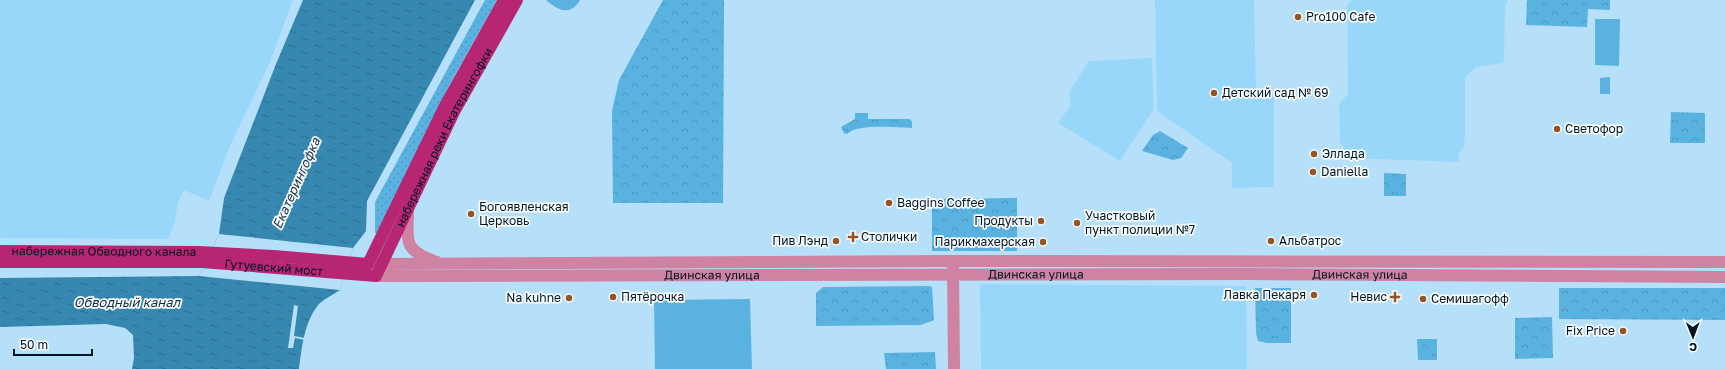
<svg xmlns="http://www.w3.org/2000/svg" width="1725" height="369" font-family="'Golos Text',sans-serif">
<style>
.built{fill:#99d7fa}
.grass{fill:url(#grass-dots)}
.forest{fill:url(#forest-crowns)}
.pitch{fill:#5ab2e0}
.water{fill:url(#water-ripples)}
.pier{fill:#b6e0f9}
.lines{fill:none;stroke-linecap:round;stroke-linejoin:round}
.tertiary{stroke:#cf82a2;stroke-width:12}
.primary{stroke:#b72673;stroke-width:12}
.poi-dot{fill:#965423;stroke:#f6fbfe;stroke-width:1.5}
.labels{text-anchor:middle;stroke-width:3.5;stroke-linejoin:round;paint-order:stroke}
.poi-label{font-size:12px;fill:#021520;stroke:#f6fbfe;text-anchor:start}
.street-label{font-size:12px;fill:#021520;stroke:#f6fbfe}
.water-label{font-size:13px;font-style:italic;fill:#18303e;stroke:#f6fbfe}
</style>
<defs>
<pattern id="grass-dots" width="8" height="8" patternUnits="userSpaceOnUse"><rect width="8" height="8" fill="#5ab2e0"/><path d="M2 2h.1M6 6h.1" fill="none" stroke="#4d98c0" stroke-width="1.8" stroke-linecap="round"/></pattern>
<pattern id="forest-crowns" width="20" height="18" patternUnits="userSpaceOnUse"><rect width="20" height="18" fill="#5ab2e0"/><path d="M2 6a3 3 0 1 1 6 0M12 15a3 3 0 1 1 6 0" fill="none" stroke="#4d98c0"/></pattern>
<pattern id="water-ripples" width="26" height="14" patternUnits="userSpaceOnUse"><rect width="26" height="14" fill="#3788b0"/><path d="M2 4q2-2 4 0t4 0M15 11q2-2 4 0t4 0" fill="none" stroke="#2c6e8f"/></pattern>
</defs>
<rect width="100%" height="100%" fill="#b6e0f9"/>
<g class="built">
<polygon points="0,0 293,0 270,62 230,146 209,201 184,190 178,202 175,222 168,239 0,238"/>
<polygon points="1155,0 1254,0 1256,91 1270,91 1274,95 1274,187 1232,188 1232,163 1157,111"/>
<polygon points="1352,0 1508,0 1505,7 1504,61 1502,63 1476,67 1465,77 1465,134 1464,146 1459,154 1459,162 1349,158 1340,141 1339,105 1348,94 1347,5"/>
<polygon points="1152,58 1154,109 1120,161 1058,123 1071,105 1069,92 1089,61"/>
<polygon points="980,284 1246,286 1247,369 981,369"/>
</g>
<polygon class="grass" points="485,0 497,0 451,82 377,234 375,233 375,202"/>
<g class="forest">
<polygon points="663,0 724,0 723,203 613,203 612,111 619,80"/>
<polygon points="1527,0 1610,0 1610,10 1588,9 1587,27 1526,25"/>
<polygon points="1671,112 1705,113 1705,143 1670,143"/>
<path d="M855 113H868V119H910L912 122V128C896 128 859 123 847 134L844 133 841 127 855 119Z"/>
<polygon points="1160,131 1188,148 1181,158 1173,160 1142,151 1153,135"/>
<polygon points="1384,173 1406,174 1406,196 1384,196"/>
<polygon points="1017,198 1017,251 932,251 932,199"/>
<polygon points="929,286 932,287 934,320 921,325 816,326 816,293 823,287"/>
<polygon points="1255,288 1291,288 1291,343 1267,343 1258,341 1256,333"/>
<polygon points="1559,288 1725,288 1725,320 1559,319"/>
<polygon points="1552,317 1553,358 1515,359 1515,318"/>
<polygon points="1417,339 1437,339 1437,360 1418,360"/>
<polygon points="935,352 936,369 886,369 884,353"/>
</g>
<g class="pitch">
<path d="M546 0H580C571 16 558 11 546 0Z"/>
<polygon points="1595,19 1620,19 1619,66 1595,65"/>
<polygon points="1610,77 1610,94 1600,94 1600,78"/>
<polygon points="750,299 752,369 655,369 654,300"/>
</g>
<path class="water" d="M303 0H475L367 201 366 231 353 248 340 290C333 295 324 299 319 304 304 322 302 347 299 369H132L134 358 133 335 125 328 106 324 0 327V278L199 276 219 234 224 198 276 64Z"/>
<g class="pier">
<polygon points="219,234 353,248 340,290 199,276"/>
<polygon points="294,305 298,306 294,336 305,338 305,340 295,338 293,348 288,348"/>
</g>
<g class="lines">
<g class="tertiary">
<path d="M408 209C408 242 402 250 437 262"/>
<polyline points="372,264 953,261 1725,262"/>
<polyline points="953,266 954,369"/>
<path id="s1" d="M376 276 1250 274 1725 277"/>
</g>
<g class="primary">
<path id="s2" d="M0 251 199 252 274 256 368 264 445 106 504 0"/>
<path id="s3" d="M0 262H202L376 276 455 110 517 0"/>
</g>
</g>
<g class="poi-dot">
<circle cx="1298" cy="17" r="4"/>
<circle cx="1214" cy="93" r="4"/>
<circle cx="1557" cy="129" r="4"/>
<circle cx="1314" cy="154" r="4"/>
<circle cx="1313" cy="172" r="4"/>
<circle cx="889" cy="203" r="4"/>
<circle cx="471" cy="214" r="4"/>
<circle cx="1041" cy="221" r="4"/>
<circle cx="1077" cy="223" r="4"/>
<path d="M851 231h4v4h4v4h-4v4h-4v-4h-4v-4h4z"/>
<circle cx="836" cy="241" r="4"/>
<circle cx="1271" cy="241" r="4"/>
<circle cx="1043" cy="242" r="4"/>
<circle cx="1314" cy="295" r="4"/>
<circle cx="613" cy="297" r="4"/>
<path d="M1393 291h4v4h4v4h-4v4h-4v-4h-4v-4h4z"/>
<circle cx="569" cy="298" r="4"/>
<circle cx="1423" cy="299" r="4"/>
<circle cx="1623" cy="331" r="4"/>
</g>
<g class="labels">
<g class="poi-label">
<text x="1306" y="21">Pro100 Cafe</text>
<text x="1222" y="97">Детский сад № 69</text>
<text x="1565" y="133">Светофор</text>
<text x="1322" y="158">Эллада</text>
<text x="1321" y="176">Daniella</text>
<text x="897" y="207">Baggins Coffee</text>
<text x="479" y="211">Богоявленская<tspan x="479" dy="14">Церковь</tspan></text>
<text x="1085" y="220">Участковый<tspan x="1085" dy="14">пункт полиции №7</tspan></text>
<text x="1033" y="225" text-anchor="end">Продукты</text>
<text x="861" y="241">Столички</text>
<text x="828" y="245" text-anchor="end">Пив Лэнд</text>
<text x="1279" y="245">Альбатрос</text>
<text x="1035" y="246" text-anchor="end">Парикмахерская</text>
<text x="1306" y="299" text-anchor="end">Лавка Пекаря</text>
<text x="621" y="301">Пятёрочка</text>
<text x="1387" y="301" text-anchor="end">Невис</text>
<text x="561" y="302" text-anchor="end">Na kuhne</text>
<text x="1431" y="303">Семишагофф</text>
<text x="1615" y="335" text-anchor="end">Fix Price</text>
</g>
<g class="street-label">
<text dy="4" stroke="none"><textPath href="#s3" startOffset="531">набережная реки Екатерингофки</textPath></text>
<text dy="4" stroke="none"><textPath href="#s2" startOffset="104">набережная Обводного канала</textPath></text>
<text dy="4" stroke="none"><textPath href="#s3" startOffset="274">Гутуевский мост</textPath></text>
<text dy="4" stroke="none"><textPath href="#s1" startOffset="984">Двинская улица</textPath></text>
<text dy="4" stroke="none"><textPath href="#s1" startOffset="660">Двинская улица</textPath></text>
<text dy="4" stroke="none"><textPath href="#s1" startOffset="336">Двинская улица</textPath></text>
</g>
<g class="water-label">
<text transform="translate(296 183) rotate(-66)" y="5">Екатерингофка</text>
<text x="127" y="307">Обводный канал</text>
</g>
</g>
<g transform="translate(1693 337) rotate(179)" stroke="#f6fbfe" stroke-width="3" paint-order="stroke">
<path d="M0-3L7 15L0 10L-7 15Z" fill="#021520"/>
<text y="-6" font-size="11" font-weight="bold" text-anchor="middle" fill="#021520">С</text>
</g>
<path d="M14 349v6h78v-6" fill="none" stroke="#021520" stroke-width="2"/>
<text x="20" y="349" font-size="12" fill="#021520" stroke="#f6fbfe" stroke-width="3" paint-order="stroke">50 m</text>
</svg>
